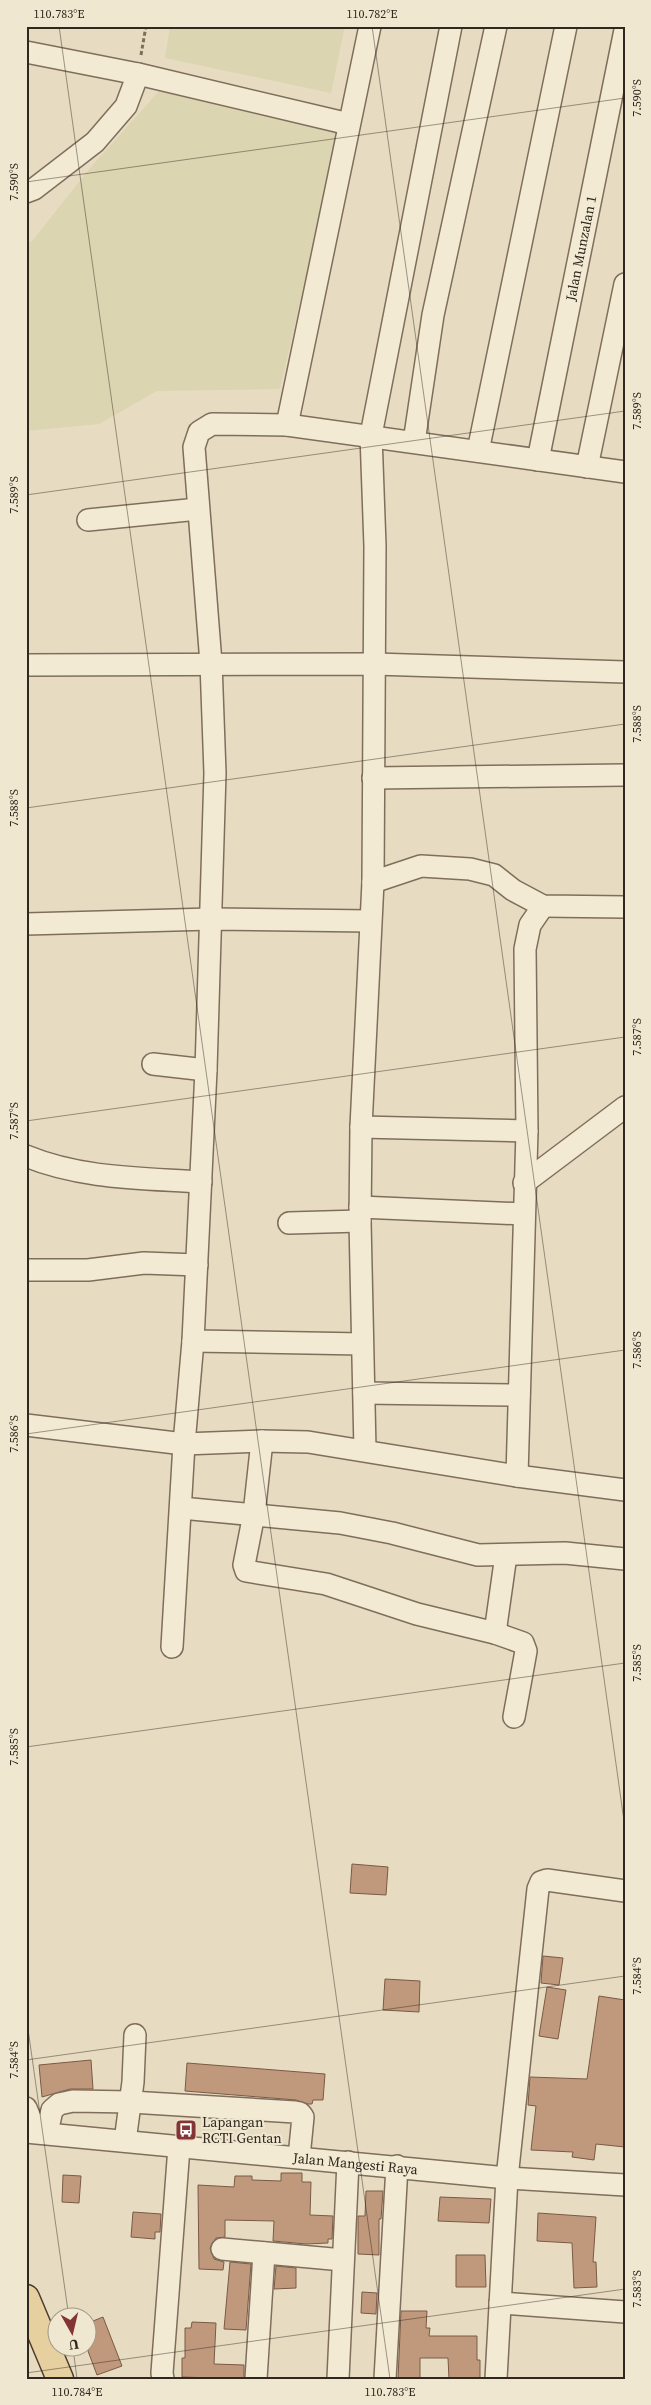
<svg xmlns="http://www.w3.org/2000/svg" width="651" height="2405" font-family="'Source Serif 4',serif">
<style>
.farmland{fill:#dbd5b1}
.building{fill:#c0997d;stroke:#7a5a45}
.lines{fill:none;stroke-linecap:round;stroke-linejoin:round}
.minor-casing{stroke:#7f6e5c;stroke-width:24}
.major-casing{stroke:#4d3d30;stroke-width:29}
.path{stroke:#7f6e5c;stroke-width:3;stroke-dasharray:4 2.5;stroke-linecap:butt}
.minor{stroke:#f3ead4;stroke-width:21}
.major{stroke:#e6d09f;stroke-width:26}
.ticks{fill:none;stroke:#30271e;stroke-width:1;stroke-opacity:0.45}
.labels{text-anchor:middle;stroke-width:4;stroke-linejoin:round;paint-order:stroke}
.street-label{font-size:14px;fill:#30271e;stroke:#f0e7d1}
.poi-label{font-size:14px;fill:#30271e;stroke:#f0e7d1;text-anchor:start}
.neatline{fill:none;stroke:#30271e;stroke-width:2}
.ticks-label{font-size:12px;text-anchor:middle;fill:#30271e}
</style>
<rect width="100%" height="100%" fill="#e7dcc2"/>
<g class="farmland">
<polygon points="170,26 345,26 331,93 165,58"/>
<polygon points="160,90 341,126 280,389 157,391 99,424 26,431 26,243 32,241 90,168"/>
</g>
<g class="building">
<polygon points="352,1864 388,1867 386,1895 350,1893"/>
<polygon points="543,1956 563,1958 559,1985 541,1983"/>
<polygon points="385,1979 420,1981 419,2012 383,2010"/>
<polygon points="547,1987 566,1990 558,2039 539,2036"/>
<polygon points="599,1996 625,2000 625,2147 596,2144 594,2160 572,2157 573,2152 531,2150 536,2106 528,2105 530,2077 587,2079"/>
<polygon points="91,2060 93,2089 70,2089 42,2097 39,2065"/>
<polygon points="187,2063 325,2074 323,2100 313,2100 312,2104 307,2104 296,2100 185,2091"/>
<polygon points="281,2173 302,2173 302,2182 311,2182 310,2215 333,2216 332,2239 328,2239 328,2243 306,2244 273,2241 274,2221 225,2220 225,2237 216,2238 210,2248 214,2259 224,2262 223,2270 199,2269 198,2185 234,2187 235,2176 252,2176 252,2180 281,2181"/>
<polygon points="63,2175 81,2176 79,2203 62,2202"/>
<polygon points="366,2191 383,2191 381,2219 379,2219 379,2255 358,2254 358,2216 365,2216"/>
<polygon points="440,2197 491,2199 489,2223 438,2221"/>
<polygon points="133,2212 161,2214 160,2232 155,2232 155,2239 131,2237"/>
<polygon points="538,2213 596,2217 593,2262 596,2262 597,2287 574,2288 572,2243 537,2241"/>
<polygon points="456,2255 485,2255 486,2287 456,2287"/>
<polygon points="230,2262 251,2264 246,2330 224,2329"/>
<polygon points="276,2266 296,2268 296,2288 274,2289"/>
<polygon points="362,2292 377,2293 376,2314 361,2313"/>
<polygon points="401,2311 427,2311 426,2328 430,2328 429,2336 477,2336 477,2360 480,2360 480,2379 449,2379 448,2358 420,2358 420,2379 398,2379"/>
<polygon points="103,2317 122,2366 97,2375 88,2351 88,2323"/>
<polygon points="192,2322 216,2323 214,2364 244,2365 244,2379 182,2377 182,2358 185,2358 185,2328 191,2328"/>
</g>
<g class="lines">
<g class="minor-casing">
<g id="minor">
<polyline points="26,52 138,74 349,124"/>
<polyline points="26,192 34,189 95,142 126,106 138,74"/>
<polyline points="287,425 370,26"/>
<polyline points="414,442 433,315 496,26"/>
<polyline points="478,451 566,26"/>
<path id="s1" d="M538 460 625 30"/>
<polyline points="587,467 625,284"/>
<polyline points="88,520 198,509"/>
<polyline points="26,665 375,664 625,672"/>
<polyline points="373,778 625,775"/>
<polyline points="373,882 421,866 470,869 494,875 513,890 543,906 625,907"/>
<polyline points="26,924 211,919 370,921"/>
<polyline points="153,1064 206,1070"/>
<polyline points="361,1127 527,1131"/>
<path d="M26 1156C82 1179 142 1178 201 1182"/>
<polyline points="524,1183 625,1107"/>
<polyline points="360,1207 523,1214"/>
<polyline points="289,1223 360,1221"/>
<polyline points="26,1270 88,1270 144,1263 197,1265"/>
<polyline points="193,1341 362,1344"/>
<polyline points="364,1393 519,1395"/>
<polyline points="26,1425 184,1444 262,1441 308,1442 517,1476 625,1490"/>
<polyline points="262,1441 254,1514 244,1565 246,1571 326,1584 417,1614 495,1633 523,1643 526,1651 514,1717"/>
<polyline points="365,1450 360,1221 361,1127 373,882 375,546 371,435 451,26"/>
<polyline points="517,1476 527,1131 525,949 530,925 543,906"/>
<polyline points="181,1508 340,1523 392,1533 478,1555 565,1553 625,1559"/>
<polyline points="495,1633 506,1555"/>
<polyline points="172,1647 184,1444 193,1341 206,1070 215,773 211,663 194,447 199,432 212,424 287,425 625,472"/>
<polyline points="26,2108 36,2132"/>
<path id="s2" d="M26 2132 507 2178 625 2185"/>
<polyline points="47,2133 52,2110 59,2104 73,2101 131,2102 295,2112 300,2113 303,2117 299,2157"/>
<polyline points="125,2141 133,2082 135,2035"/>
<polyline points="222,2249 343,2260"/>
<polyline points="500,2303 625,2312"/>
<polyline points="163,2379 162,2373 179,2147"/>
<polyline points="256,2379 264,2253"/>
<polyline points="338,2379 348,2162"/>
<polyline points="385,2379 397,2166"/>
<polyline points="496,2379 507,2178 538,1889 541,1882 547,1880 625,1891"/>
</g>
</g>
<g class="major-casing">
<polyline id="major" points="26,2298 60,2379"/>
</g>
<polyline class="path" points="141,55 146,26"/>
<use href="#minor" class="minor"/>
<use href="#major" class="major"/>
</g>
<path class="ticks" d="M59 26 390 2379M372 26 625 1828M26 182 625 98M26 495 625 411M26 808 625 724M26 1121 625 1037M26 1434 625 1350M26 1747 625 1663M26 2015 69 2318M26 2060 625 1976M73 2348 77 2379M26 2373 625 2289"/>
<defs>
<g id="bus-square" transform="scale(1.125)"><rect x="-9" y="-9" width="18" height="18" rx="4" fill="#853435" stroke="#f0e7d1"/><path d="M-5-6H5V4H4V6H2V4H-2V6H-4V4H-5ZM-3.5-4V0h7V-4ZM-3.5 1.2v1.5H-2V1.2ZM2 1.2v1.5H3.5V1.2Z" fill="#fff"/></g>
</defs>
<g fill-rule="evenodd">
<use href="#bus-square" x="186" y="2130"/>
</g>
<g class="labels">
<g class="street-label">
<text dy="5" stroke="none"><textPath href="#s1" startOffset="216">Jalan Munzalan 1</textPath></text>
<text dy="5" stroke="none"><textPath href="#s2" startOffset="331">Jalan Mangesti Raya</textPath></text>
</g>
<g class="poi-label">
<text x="202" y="2127">Lapangan<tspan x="202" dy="16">RCTI Gentan</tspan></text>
</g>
</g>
<rect width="651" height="2405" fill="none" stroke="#f0e7d1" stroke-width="55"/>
<g transform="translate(72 2332) rotate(172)"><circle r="24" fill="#f0e7d1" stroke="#a39a89"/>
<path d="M0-4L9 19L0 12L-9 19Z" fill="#853435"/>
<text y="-8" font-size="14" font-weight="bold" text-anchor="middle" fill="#30271e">U</text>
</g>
<rect x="28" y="28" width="596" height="2350" class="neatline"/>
<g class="ticks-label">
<text x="59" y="18">110.783°E</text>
<text x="372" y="18">110.782°E</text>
<text transform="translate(637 98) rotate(-90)" y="4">7.590°S</text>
<text transform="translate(14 182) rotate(-90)" y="4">7.590°S</text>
<text transform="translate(637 411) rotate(-90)" y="4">7.589°S</text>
<text transform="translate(14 495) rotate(-90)" y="4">7.589°S</text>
<text transform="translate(637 724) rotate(-90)" y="4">7.588°S</text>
<text transform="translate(14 808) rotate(-90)" y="4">7.588°S</text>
<text transform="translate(637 1037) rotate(-90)" y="4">7.587°S</text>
<text transform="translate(14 1121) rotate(-90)" y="4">7.587°S</text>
<text transform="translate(637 1350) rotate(-90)" y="4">7.586°S</text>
<text transform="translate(14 1434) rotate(-90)" y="4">7.586°S</text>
<text transform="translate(637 1663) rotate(-90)" y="4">7.585°S</text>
<text transform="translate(14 1747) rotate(-90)" y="4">7.585°S</text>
<text transform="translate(637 1976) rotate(-90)" y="4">7.584°S</text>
<text transform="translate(14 2060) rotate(-90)" y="4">7.584°S</text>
<text transform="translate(637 2289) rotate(-90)" y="4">7.583°S</text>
<text x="77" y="2396">110.784°E</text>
<text x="390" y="2396">110.783°E</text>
</g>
</svg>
